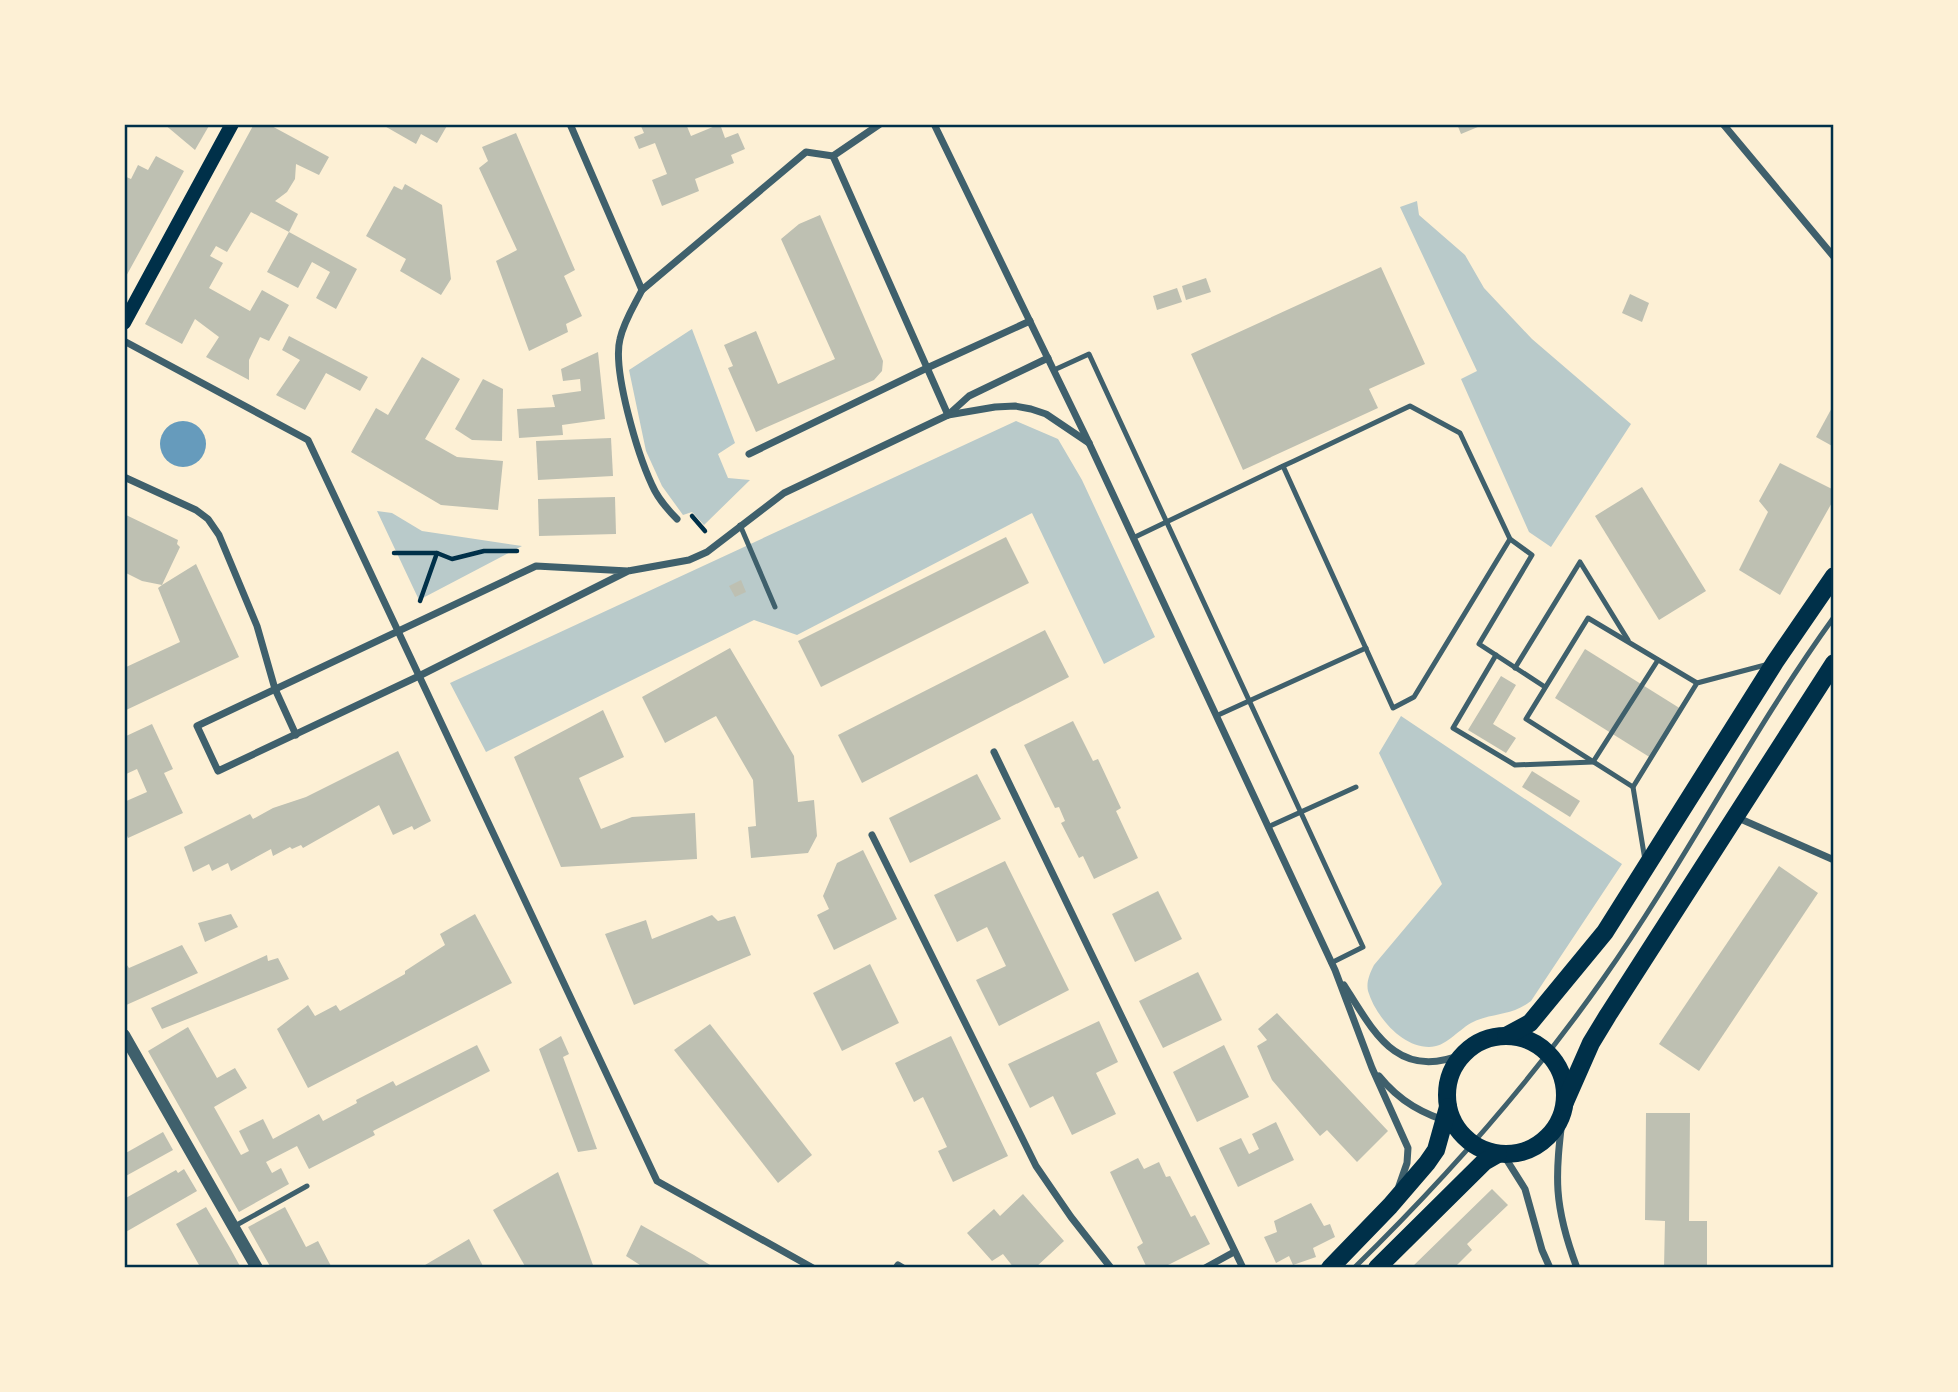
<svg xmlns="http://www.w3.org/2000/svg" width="1958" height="1392" font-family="'Golos Text',sans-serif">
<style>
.green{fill:#b9caca}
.water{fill:#669bbc}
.building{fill:#bec0b2}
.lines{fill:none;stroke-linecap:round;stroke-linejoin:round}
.path{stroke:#003049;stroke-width:4.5}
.service{stroke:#3f606c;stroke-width:5}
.minor{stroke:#3f606c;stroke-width:7}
.tertiary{stroke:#3f606c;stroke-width:12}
.secondary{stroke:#003049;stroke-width:14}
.primary{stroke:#003049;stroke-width:18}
.neatline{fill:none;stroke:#003049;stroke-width:2.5}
</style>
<rect width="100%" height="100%" fill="#fdf0d5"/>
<g class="green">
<polygon points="1417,201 1419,215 1465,255 1484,288 1532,339 1631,424 1551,547 1529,532 1461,379 1477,371 1400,207"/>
<polygon points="692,329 735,443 718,454 728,478 750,480 704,525 692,512 683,515 662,486 646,451 629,370"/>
<polygon points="1016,421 1058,439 1082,480 1155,637 1104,664 1032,513 797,635 754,620 486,752 450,683"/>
<polygon points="377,511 392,513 422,531 522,546 419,600"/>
<path d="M1401 716 1622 864 1531 1001C1510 1017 1492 1012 1471 1023 1457 1031 1446 1047 1429 1047 1401 1047 1375 1015 1368 991 1366 982 1370 973 1374 965L1442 884 1379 753Z"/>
</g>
<circle class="water" cx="183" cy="444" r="23"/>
<g class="building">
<polygon points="164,124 210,124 195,150"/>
<polygon points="254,124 268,124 329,157 319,175 296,164 295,179 287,192 275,201 298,214 289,232 357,269 336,309 316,298 330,272 312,262 298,288 267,272 289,232 251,212 227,252 216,246 210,256 223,263 209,288 250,311 262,290 289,305 269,341 260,337 249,360 249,380 206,357 219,337 195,319 182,344 145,324"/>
<polygon points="381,124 448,124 437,143 421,134 416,144"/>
<polygon points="640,124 686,124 691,136 720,124 725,138 738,133 745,149 731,155 734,163 695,179 699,191 662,206 652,180 667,174 655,143 639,149 634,137 644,133"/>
<polygon points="1457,124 1485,124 1461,134"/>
<polygon points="516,133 575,270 564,276 582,316 566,324 568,332 529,351 496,261 517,250 479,168 488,161 482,147"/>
<polygon points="156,156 184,171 124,280 124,176 131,179 138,165 148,170"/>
<polygon points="405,184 442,205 451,279 441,295 400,271 406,259 366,236 394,186 402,190"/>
<polygon points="820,215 883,361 882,371 874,380 756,432 728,368 733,366 724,345 756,331 778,384 835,359 781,239 799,224"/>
<polygon points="1381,267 1425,364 1369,389 1378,408 1243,470 1191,354"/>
<polygon points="1206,278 1211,292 1186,300 1182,286"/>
<polygon points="1177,288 1182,302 1157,310 1153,296"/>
<polygon points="1630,294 1649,303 1642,322 1622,313"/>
<polygon points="289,336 368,377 360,391 326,373 305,410 276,395 300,360 282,350"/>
<polygon points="598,352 605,419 562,425 563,435 519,438 517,409 555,407 552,395 581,391 580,379 563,381 561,369"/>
<polygon points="422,357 460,379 425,439 457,457 503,461 498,510 441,505 351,452 376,408 388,415"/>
<polygon points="483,379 503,389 502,441 472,440 455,429"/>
<polygon points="1834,404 1834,447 1816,437"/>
<polygon points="611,438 613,476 538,480 536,441"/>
<polygon points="1780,463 1834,490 1834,499 1780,595 1739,570 1768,512 1759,501"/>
<polygon points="1642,487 1706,591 1659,620 1595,516"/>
<polygon points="615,497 616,534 539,536 538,499"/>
<polygon points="124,514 178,540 177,544 180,547 162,585 196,564 239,657 124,711 124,668 180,642 158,588 162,585 142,581 124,572"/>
<polygon points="1006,537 1029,583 821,687 798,641"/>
<polygon points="741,580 746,592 735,597 729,586"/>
<polygon points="1045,630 1069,677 862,783 838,735"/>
<polygon points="730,648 794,756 798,802 814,800 817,836 808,853 751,858 748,827 756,826 753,780 716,716 665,743 642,697"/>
<polygon points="1585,649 1681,709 1651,758 1555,698"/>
<polygon points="1501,676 1516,685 1493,724 1516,738 1506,753 1468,730"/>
<polygon points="603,710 624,757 579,778 601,829 632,817 695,813 697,859 561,867 514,757"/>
<polygon points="1073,721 1093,761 1098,759 1121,808 1116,811 1138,858 1094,879 1083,856 1079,858 1061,823 1065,821 1059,807 1055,808 1024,745"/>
<polygon points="152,724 173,769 164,773 183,813 128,838 124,829 124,802 147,792 137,769 124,775 124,737"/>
<polygon points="398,751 431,821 414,830 412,826 393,835 379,805 303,848 301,845 292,849 290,847 273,856 271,849 231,871 228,863 212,871 209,864 193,872 184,847 250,814 253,819 273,808 306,797"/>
<polygon points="1532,771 1580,801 1570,817 1522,787"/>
<polygon points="977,774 1001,819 910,863 889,818"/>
<polygon points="863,850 897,919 834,950 817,915 829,909 823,896 837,863"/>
<polygon points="1005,861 1069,990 999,1026 976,980 1006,966 987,927 957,942 934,895"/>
<polygon points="1779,866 1818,893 1699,1071 1659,1044"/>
<polygon points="1158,891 1182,939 1135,962 1112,914"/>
<polygon points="231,914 238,927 205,942 198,923"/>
<polygon points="475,914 512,983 308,1088 277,1029 308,1005 315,1016 336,1005 340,1011 405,974 405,971 445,945 440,934"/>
<polygon points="712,915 718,921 735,916 751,955 634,1005 605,934 646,920 652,939"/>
<polygon points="182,945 198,973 124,1006 124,961 129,968"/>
<polygon points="267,955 268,961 278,958 289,979 162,1029 151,1008"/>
<polygon points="870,964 899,1023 842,1051 813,993"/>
<polygon points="1198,972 1222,1020 1163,1048 1139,1001"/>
<polygon points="1277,1013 1388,1131 1357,1162 1327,1130 1320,1136 1272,1080 1257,1046 1267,1040 1258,1029"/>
<polygon points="1099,1021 1118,1062 1096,1073 1116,1114 1072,1135 1053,1096 1030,1108 1008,1064"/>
<polygon points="710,1024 812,1155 778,1183 674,1050"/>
<polygon points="188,1027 217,1078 235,1068 247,1088 214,1107 241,1155 249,1151 239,1131 263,1119 273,1139 319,1114 323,1121 357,1103 356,1100 393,1081 396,1086 477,1045 490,1071 373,1131 375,1135 309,1169 297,1146 266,1162 272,1173 281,1168 289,1184 239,1212 148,1051"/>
<polygon points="561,1036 569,1054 563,1057 597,1149 578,1152 539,1049"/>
<polygon points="951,1036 1008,1156 953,1182 938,1151 947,1147 923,1097 914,1102 895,1063"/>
<polygon points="1224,1045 1249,1097 1197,1122 1173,1072"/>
<polygon points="1646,1113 1690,1113 1689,1221 1707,1221 1707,1268 1664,1268 1665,1221 1645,1220"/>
<polygon points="1276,1122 1294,1160 1238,1187 1219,1148 1241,1138 1249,1154 1259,1149 1252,1134"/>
<polygon points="163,1132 173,1150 124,1177 124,1154"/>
<polygon points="1138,1158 1144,1169 1159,1162 1166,1177 1170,1176 1191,1217 1195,1215 1210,1244 1162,1268 1147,1268 1137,1247 1143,1243 1110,1172"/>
<polygon points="184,1169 197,1191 124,1233 124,1199 176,1170 178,1173"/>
<polygon points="558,1172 581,1232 594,1268 526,1268 493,1210"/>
<polygon points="1492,1189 1508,1205 1467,1244 1472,1250 1454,1268 1411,1268"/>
<polygon points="1023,1194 1064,1241 1035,1268 1014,1268 1003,1254 992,1261 967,1233 994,1209 1000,1216"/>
<polygon points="1311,1203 1324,1226 1330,1224 1335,1237 1313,1248 1316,1257 1293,1265 1289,1256 1276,1263 1264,1237 1277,1232 1274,1221"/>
<polygon points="206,1207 230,1248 241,1268 194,1268 199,1265 176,1224"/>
<polygon points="285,1207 306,1247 318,1241 332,1268 271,1268 248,1227"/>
<polygon points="641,1225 694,1255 715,1268 638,1268 640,1265 626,1256"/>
<polygon points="469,1239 484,1268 420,1268"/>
</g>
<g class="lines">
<g class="path">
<polyline points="692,516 705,531"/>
<polyline points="394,553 437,553 452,559 484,551 517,551"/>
<polyline points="420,601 437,553"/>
</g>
<g class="service">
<polyline points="1054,370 1089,354 1363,947 1331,963"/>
<polyline points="740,525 775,607"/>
<polyline points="1133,538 1283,466 1294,461 1410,406 1460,433 1510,539 1414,697 1393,708 1283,466"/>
<polyline points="1510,539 1532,555 1479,644 1545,687"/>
<polyline points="1496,655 1453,728 1515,765 1593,762 1658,660"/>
<polyline points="1515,668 1580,562 1628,640"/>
<polyline points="1216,716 1366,648"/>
<polyline points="1633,787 1526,719 1588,618 1697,683"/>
<polyline points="1268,827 1356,787"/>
<polyline points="1645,860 1633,787 1697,683 1769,664"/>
<polyline points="233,1227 307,1186"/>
<path d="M1354 1268C1445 1179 1530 1083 1603 979 1685 863 1750 733 1834 617"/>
</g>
<g class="minor">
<polyline points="570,124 642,290 806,152 833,156"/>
<polyline points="880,124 833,156 948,415"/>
<polyline points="934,124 1089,443 1335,970 1372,1068 1408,1148 1407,1163 1399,1186"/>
<polyline points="1723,124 1834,257"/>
<path d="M642 290C634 306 624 321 620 339 612 370 638 455 652 485 658 499 667 509 677 519"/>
<polyline points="124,341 308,440 657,1181 813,1268"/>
<polyline points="948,415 969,396 1048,358"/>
<polyline points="749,454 927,368 1030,321"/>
<polyline points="124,477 196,510 208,519 219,535 257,626 275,689 296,735"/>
<polyline points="628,571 419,676 218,771 197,726 536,566 628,571 689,560 707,552 784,493 948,415 995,407 1015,406 1031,409 1046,414 1089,443"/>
<polyline points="994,752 1243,1268"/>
<polyline points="1736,817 1834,860"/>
<polyline points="872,835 1036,1166 1071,1217 1111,1268"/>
<path d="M1344 985C1375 1034 1398 1081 1463 1054"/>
<path d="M1379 1076C1400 1102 1423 1114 1455 1124"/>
<path d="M1563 1112C1555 1178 1553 1204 1577 1268"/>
<polyline points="1503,1154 1525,1189 1542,1250 1550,1268"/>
<polyline points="896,1268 898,1265 903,1268"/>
<polyline points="1205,1268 1234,1252"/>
</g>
<polyline class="tertiary" points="124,1035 257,1268"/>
<polyline class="secondary" points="124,323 232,124"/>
<g class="primary">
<circle cx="1506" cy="1095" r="59"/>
<polyline points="1506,1036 1530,1023 1605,932 1775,662 1834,576"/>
<polyline points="1565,1102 1591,1043 1608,1015 1834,663"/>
<polyline points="1330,1268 1390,1206 1427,1163 1436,1150 1448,1107"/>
<polyline points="1377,1268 1484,1162 1498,1154"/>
</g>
</g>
<rect width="1958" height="1392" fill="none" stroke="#fdf0d5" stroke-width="252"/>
<rect x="126" y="126" width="1706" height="1140" class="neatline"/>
</svg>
